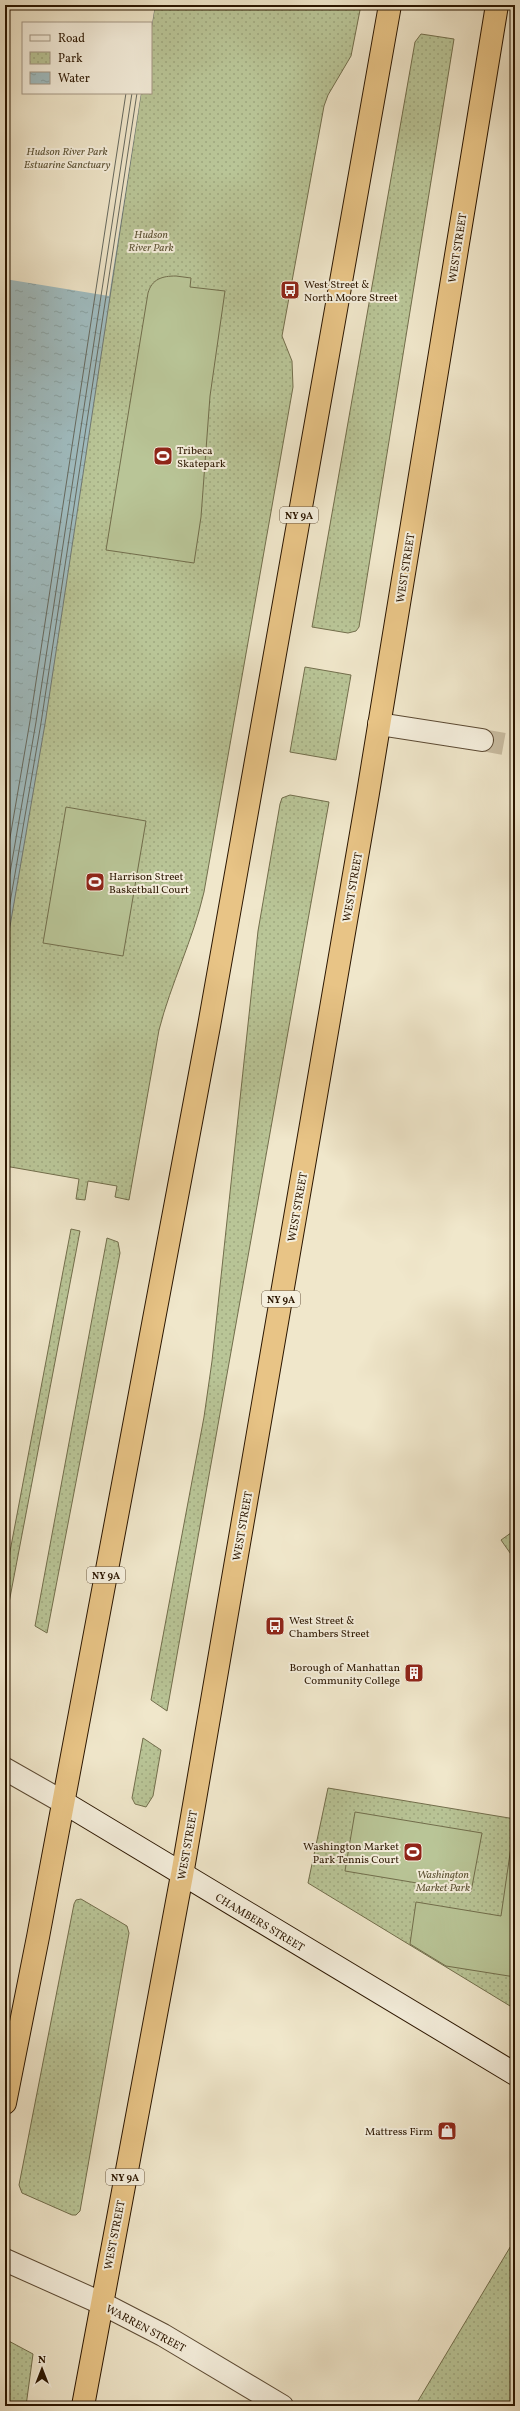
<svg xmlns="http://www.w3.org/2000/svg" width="520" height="2411" font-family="Vollkorn,serif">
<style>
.park{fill:url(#park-dots);stroke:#726e4c;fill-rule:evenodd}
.pitch{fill:#b9c597;stroke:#726e4c}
.water{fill:url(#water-ripples);stroke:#717a74}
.pier{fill:#f0e7cb}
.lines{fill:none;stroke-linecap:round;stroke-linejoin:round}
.shore{stroke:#666a60;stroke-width:1}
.street-tunnel{stroke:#c9bda2;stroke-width:22;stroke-dasharray:22 11;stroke-linecap:butt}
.street-casing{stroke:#5c4a33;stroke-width:24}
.secondary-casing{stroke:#2b1600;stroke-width:24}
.highway-casing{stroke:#2b1600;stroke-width:24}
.street{stroke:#f5efdd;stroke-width:22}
.secondary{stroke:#f5efdd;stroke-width:22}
.highway{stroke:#e8c486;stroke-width:22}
.labels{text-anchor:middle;stroke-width:4;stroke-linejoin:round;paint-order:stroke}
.shield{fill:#f5efdd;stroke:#685742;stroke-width:1}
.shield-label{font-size:10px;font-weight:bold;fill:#2b1600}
.park-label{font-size:11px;font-style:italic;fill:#5d5335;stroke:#f5efdd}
.street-label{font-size:11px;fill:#2b1600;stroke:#f5efdd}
.poi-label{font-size:11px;fill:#2b1600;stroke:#f5efdd;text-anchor:start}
</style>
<defs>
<pattern id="park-dots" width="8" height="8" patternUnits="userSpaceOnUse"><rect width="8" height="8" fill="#b9c597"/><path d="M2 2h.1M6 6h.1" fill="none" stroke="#9fa880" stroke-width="1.8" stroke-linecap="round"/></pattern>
<pattern id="water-ripples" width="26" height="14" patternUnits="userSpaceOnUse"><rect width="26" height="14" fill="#a0bdc1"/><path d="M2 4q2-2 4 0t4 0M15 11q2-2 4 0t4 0" fill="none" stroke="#8aa2a4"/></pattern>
</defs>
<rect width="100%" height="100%" fill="#f0e7cb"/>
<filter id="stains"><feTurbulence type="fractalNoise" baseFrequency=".005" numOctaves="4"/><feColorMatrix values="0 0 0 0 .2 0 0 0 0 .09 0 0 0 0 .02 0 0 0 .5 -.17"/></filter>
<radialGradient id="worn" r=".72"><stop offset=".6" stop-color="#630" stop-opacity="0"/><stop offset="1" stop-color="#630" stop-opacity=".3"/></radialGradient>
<g class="park">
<path d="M5 5H361L351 56 328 95 324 106 282 336 292 361 293 387 204 892C193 940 171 983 159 1030L129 1200 115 1197 117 1186 88 1181 85 1200 76 1199 79 1179 5 1166ZM23 23H151V93H23Z"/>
<polygon points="421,34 454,39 359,627 356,631 348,633 312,627 415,42"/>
<polygon points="305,667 351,675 336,760 290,752"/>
<polygon points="290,795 329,802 167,1711 151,1700 204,1417 212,1361 258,931 280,804 282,798"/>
<polygon points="71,1229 80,1231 8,1608 5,1606 5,1578"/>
<polygon points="107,1238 118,1242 120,1253 47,1633 35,1626"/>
<polygon points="515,1530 515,1560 501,1540"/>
<polygon points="143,1738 161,1750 153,1796 146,1807 135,1804 132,1798"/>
<polygon points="328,1788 515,1819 515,2009 308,1883"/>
<polygon points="81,1899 127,1926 129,1933 80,2211 76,2215 72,2215 22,2193 19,2185 74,1904 76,1900"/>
<polygon points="515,2239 515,2406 415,2406"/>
<polygon points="5,2339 33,2354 26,2406 5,2406"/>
</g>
<g class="pitch">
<path d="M176 276 191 278 190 287 225 291 210 396 201 517 194 563 106 550 148 293C152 279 162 276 176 276Z"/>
<polygon points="66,807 146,821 123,956 43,943"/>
<polygon points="355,1812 482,1833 471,1892 345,1871"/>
<polygon points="515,1819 515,1977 446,1966 410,1944 416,1902 501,1916"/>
</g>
<polygon class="water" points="5,5 155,5 151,30 151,23 23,23 23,93 141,93 45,724 5,955"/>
<polygon class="pier" points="5,5 155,5 151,30 151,23 23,23 23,93 141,93 109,296 5,279"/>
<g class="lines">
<g class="shore">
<polyline points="5,867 30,721 126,93"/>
<polyline points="5,902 36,722 132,93"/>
<polyline points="5,932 41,723 137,93"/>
</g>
<polyline class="street-tunnel" points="482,740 515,746"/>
<g class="street-casing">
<g id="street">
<polyline points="379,724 482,740"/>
<polyline points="5,1769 63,1802"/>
<polyline points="5,2260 101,2303 163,2335 282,2406"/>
</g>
</g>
<g class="secondary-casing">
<polyline id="secondary" points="63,1802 515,2074"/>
</g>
<g class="highway-casing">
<g id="highway">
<polyline points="5,2103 38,1937 209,1026 390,5"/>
<polyline points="83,2406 182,1875 368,793 497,5"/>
</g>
</g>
<use href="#street" class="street"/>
<use href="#secondary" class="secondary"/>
<use href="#highway" class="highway"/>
</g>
<defs>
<g id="bus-square" transform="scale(1)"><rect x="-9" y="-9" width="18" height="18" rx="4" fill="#8f2418" stroke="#f5efdd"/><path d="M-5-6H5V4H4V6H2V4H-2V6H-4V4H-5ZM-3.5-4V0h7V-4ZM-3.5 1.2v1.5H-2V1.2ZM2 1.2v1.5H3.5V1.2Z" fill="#fff"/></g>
<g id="stadium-square" transform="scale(1)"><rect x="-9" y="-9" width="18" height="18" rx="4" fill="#8f2418" stroke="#f5efdd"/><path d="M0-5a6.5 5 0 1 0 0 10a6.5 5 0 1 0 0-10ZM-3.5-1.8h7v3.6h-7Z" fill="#fff"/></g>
<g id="building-square" transform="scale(1)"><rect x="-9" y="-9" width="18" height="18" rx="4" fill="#8f2418" stroke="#f5efdd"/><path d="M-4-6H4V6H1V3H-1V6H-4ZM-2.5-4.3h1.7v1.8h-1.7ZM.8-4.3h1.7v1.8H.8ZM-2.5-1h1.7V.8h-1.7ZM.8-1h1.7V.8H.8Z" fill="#fff"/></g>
<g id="shop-square" transform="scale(1)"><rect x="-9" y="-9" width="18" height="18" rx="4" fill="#8f2418" stroke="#f5efdd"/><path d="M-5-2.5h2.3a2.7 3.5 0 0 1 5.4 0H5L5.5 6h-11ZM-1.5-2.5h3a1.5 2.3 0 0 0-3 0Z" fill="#fff"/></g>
</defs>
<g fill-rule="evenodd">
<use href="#bus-square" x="290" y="290"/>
<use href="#stadium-square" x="163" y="456"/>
<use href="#stadium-square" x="95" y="882"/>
<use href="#bus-square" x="275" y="1626"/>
<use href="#building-square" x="414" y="1673"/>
<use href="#stadium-square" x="413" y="1852"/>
<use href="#shop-square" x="447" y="2131"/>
</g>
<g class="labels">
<g class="shield">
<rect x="280" y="507" width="38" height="16" rx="3"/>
<rect x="262" y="1291" width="38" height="16" rx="3"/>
<rect x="87" y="1567" width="38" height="16" rx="3"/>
<rect x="106" y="2169" width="38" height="16" rx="3"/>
</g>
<g class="shield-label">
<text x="299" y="519">NY 9A</text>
<text x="281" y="1303">NY 9A</text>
<text x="106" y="1579">NY 9A</text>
<text x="125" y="2181">NY 9A</text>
</g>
<g class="park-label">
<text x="67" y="155">Hudson River Park<tspan x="67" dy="13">Estuarine Sanctuary</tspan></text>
<text x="151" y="238">Hudson<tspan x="151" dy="13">River Park</tspan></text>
<text x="443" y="1878">Washington<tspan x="443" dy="13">Market Park</tspan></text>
</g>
<g class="street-label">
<text transform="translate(457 248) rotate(-81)" y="4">WEST STREET</text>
<text transform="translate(405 568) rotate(-81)" y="4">WEST STREET</text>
<text transform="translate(352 887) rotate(-80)" y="4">WEST STREET</text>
<text transform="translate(297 1207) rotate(-80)" y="4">WEST STREET</text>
<text transform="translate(242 1526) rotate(-80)" y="4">WEST STREET</text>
<text transform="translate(187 1845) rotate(-80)" y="4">WEST STREET</text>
<text transform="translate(260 1922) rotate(31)" y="4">CHAMBERS STREET</text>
<text transform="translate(114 2235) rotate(-79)" y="4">WEST STREET</text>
<text transform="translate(146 2328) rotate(28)" y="4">WARREN STREET</text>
</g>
<g class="poi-label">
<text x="304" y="288">West Street &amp;<tspan x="304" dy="13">North Moore Street</tspan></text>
<text x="177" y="454">Tribeca<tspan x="177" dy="13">Skatepark</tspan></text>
<text x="109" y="880">Harrison Street<tspan x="109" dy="13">Basketball Court</tspan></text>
<text x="289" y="1624">West Street &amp;<tspan x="289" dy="13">Chambers Street</tspan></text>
<text x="400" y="1671" text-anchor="end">Borough of Manhattan<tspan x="400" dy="13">Community College</tspan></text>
<text x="399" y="1850" text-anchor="end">Washington Market<tspan x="399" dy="13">Park Tennis Court</tspan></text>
<text x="433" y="2135" text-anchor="end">Mattress Firm</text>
</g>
</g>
<rect width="520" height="2411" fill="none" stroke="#f0e7cb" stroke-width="20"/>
<rect x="6" y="6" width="508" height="2399" fill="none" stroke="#2b1600" stroke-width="2"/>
<rect x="10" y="10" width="500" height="2391" fill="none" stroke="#2b1600"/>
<rect x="22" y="22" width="130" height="72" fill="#f5efdd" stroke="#a49885"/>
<rect x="30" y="35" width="20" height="6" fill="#f5efdd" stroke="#a49885"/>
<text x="58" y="42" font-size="12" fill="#2b1600">Road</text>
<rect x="30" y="52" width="20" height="12" fill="url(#park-dots)" stroke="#a49885"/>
<text x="58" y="62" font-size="12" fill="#2b1600">Park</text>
<rect x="30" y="72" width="20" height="12" fill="url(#water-ripples)" stroke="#a49885"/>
<text x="58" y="82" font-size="12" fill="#2b1600">Water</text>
<g transform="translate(42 2369)" stroke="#f5efdd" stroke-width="3" paint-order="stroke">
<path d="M0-3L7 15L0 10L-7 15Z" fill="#2b1600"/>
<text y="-6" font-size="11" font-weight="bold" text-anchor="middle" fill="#2b1600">N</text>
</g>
<rect width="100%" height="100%" filter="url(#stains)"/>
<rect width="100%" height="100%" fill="url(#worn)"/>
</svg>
